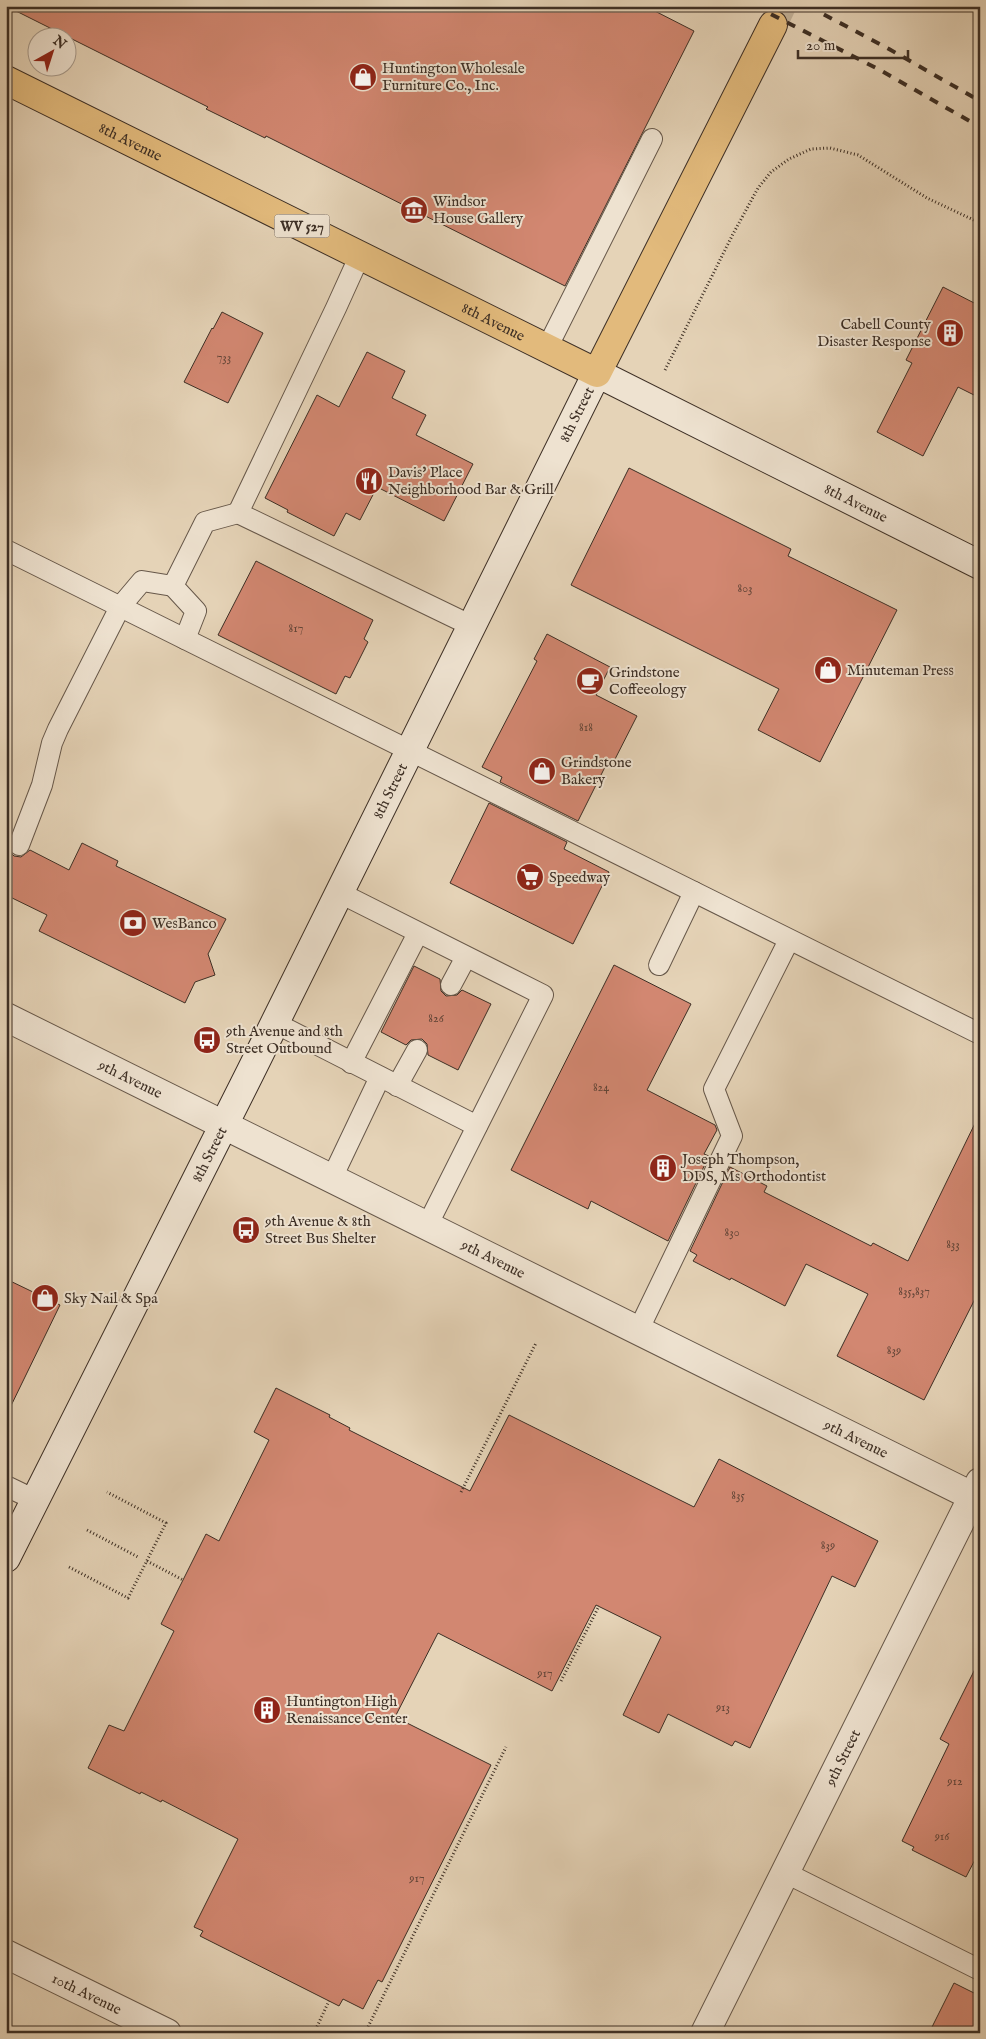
<svg xmlns="http://www.w3.org/2000/svg" width="986" height="2039" font-family="'IM FELL English',serif">
<style>
.building{fill:#d28771;stroke:#3d2f25}
.lines{fill:none;stroke-linecap:round;stroke-linejoin:round}
.primary-tunnel{stroke:#c3b29a;stroke-width:28;stroke-dasharray:28 14;stroke-linecap:butt}
.lane-casing{stroke:#67584a;stroke-width:22}
.street-casing{stroke:#67584a;stroke-width:30}
.secondary-casing{stroke:#3d2f25;stroke-width:30}
.primary-casing{stroke:#3d2f25;stroke-width:30}
.path{stroke:#3d2f25;stroke-width:3;stroke-dasharray:1 2.5;stroke-linecap:butt}
.lane{stroke:#eee2d0;stroke-width:20}
.street{stroke:#eee2d0;stroke-width:28}
.secondary{stroke:#eee2d0;stroke-width:28}
.primary{stroke:#e2ba7c;stroke-width:28}
.rail{stroke:#3d2f25;stroke-width:4;stroke-dasharray:9 9;stroke-linecap:butt}
.labels{text-anchor:middle;stroke-width:4;stroke-linejoin:round;paint-order:stroke}
.number-label{font-size:12px;fill:#624538}
.shield{fill:#eee2d0;stroke:#726558;stroke-width:1}
.shield-label{font-size:14px;font-weight:bold;fill:#3d2f25}
.poi-label{font-size:15px;fill:#3d2f25;stroke:#eee2d0;text-anchor:start}
.street-label{font-size:15px;fill:#3d2f25;stroke:#eee2d0}
</style>
<rect width="100%" height="100%" fill="#e5d3b7"/>
<filter id="stains"><feTurbulence type="fractalNoise" baseFrequency=".004" numOctaves="4"/><feColorMatrix values="0 0 0 0 .2 0 0 0 0 .09 0 0 0 0 .02 0 0 0 .5 -.17"/></filter>
<radialGradient id="worn" r=".72"><stop offset=".6" stop-color="#630" stop-opacity="0"/><stop offset="1" stop-color="#630" stop-opacity=".3"/></radialGradient>
<g class="building">
<polygon points="6,6 645,6 694,31 565,286 266,136 265,138 206,109 208,107"/>
<polygon points="943,287 980,306 980,398 958,387 923,456 877,432 912,363 906,360"/>
<polygon points="222,312 263,333 228,403 184,382 212,328 213,329"/>
<polygon points="367,352 405,371 392,398 426,415 416,435 473,464 444,521 377,487 360,520 346,513 334,536 287,512 288,510 265,498 317,395 339,407"/>
<polygon points="629,468 791,549 788,556 897,610 820,762 758,730 779,689 571,585"/>
<polygon points="256,561 373,620 364,639 368,642 350,678 345,676 336,694 218,635"/>
<polygon points="547,634 610,667 596,695 637,716 611,767 606,765 578,821 500,782 502,777 482,767 537,661 534,659"/>
<polygon points="489,803 567,842 564,849 609,872 573,944 450,883"/>
<polygon points="6,839 8,840 7,846 10,852 14,856 21,857 30,850 69,870 82,843 118,861 116,866 226,919 208,954 215,975 195,982 185,1003 39,931 47,915 6,895"/>
<polygon points="614,965 691,1004 647,1090 715,1125 717,1130 704,1154 709,1156 668,1241 591,1201 588,1209 511,1170"/>
<polygon points="414,966 440,979 441,991 446,996 457,995 462,990 491,1004 458,1070 428,1055 427,1044 422,1039 411,1040 406,1045 381,1032"/>
<polygon points="980,1113 980,1289 924,1400 837,1356 868,1294 806,1264 785,1306 731,1278 730,1280 693,1261 697,1255 690,1251 730,1167 767,1186 764,1192 871,1246 873,1243 908,1261"/>
<polygon points="6,1279 60,1305 6,1416"/>
<polygon points="276,1388 330,1415 329,1417 350,1428 349,1430 470,1491 509,1415 694,1507 719,1459 878,1541 855,1587 832,1576 750,1748 735,1741 732,1746 668,1714 659,1733 623,1715 661,1637 596,1605 552,1691 438,1633 395,1717 491,1765 382,1982 378,1980 363,2009 343,1999 339,2006 200,1936 203,1931 194,1927 238,1839 162,1800 161,1802 141,1792 140,1794 88,1768 109,1725 124,1731 174,1631 161,1624 206,1534 219,1541 269,1440 254,1432"/>
<polygon points="980,1659 980,1850 966,1877 912,1850 914,1847 902,1841 949,1744 940,1739"/>
<polygon points="954,1983 980,1996 980,2033 929,2033"/>
</g>
<g class="lines">
<polyline class="primary-tunnel" points="773,25 782,6"/>
<g class="lane-casing">
<g id="lane">
<polyline points="360,255 336,308 238,513 472,626"/>
<polyline points="547,348 652,139"/>
<polyline points="6,550 980,1034"/>
<polyline points="173,586 196,611 185,639"/>
<polyline points="19,845 42,785 52,743 58,729 120,607 142,581 173,586 205,522 238,513"/>
<polyline points="340,893 543,995 427,1226"/>
<polyline points="659,965 694,892"/>
<polyline points="451,985 466,957"/>
<polyline points="275,1023 477,1126"/>
<polyline points="351,1063 418,933"/>
<polyline points="397,1086 417,1050"/>
<polyline points="331,1180 380,1077"/>
<polyline points="638,1331 732,1136 714,1089 789,940"/>
<polyline points="6,1486 35,1500"/>
<polyline points="784,1872 980,1970"/>
</g>
</g>
<g class="street-casing">
<g id="street">
<path id="s1" d="M6 1017 980 1500"/>
<path id="s2" d="M6 1954 167 2033"/>
<path id="s3" d="M705 2033 980 1482"/>
</g>
</g>
<g class="secondary-casing">
<g id="secondary">
<path id="s4" d="M6 1558 250 1073 597 373 980 565"/>
</g>
</g>
<g class="primary-casing">
<g id="primary">
<path id="s5" d="M6 80 597 373 773 25"/>
</g>
</g>
<g class="path">
<polyline points="665,370 733,234 758,188 771,172 789,159 811,149 830,148 858,155 927,198 980,223"/>
<polyline points="461,1492 536,1343"/>
<polyline points="87,1530 138,1557"/>
<polyline points="147,1561 183,1580"/>
<polyline points="69,1567 128,1598 166,1523 107,1492"/>
<polyline points="561,1681 599,1606"/>
<polyline points="314,2033 329,2001"/>
<polyline points="365,2033 506,1747"/>
</g>
<use href="#lane" class="lane"/>
<use href="#street" class="street"/>
<use href="#secondary" class="secondary"/>
<use href="#primary" class="primary"/>
<g class="rail">
<polyline points="755,6 880,70 980,127"/>
<polyline points="808,6 889,49 980,101"/>
</g>
</g>
<defs>
<g id="shop-disc" transform="scale(1.4375)"><circle r="9.5" fill="#8f2418" stroke="#eee2d0"/><path d="M-5-2.5h2.3a2.7 3.5 0 0 1 5.4 0H5L5.5 6h-11ZM-1.5-2.5h3a1.5 2.3 0 0 0-3 0Z" fill="#fff"/></g>
<g id="museum-disc" transform="scale(1.4375)"><circle r="9.5" fill="#8f2418" stroke="#eee2d0"/><path d="M0-6L6-3V-2H-6V-3ZM-5-1h2V3h-2ZM-1-1h2V3h-2ZM3-1h2V3H3ZM-6 4H6V6H-6Z" fill="#fff"/></g>
<g id="building-disc" transform="scale(1.4375)"><circle r="9.5" fill="#8f2418" stroke="#eee2d0"/><path d="M-4-6H4V6H1V3H-1V6H-4ZM-2.5-4.3h1.7v1.8h-1.7ZM.8-4.3h1.7v1.8H.8ZM-2.5-1h1.7V.8h-1.7ZM.8-1h1.7V.8H.8Z" fill="#fff"/></g>
<g id="restaurant-disc" transform="scale(1.4375)"><circle r="9.5" fill="#8f2418" stroke="#eee2d0"/><path d="M-5-6h1v4h1v-4h1v4h1v-4h1v5L-1.5 .5V6h-2V.5L-5-1ZM5-6V6H3V1.5H1.5Q1.5-4 5-6Z" fill="#fff"/></g>
<g id="cafe-disc" transform="scale(1.4375)"><circle r="9.5" fill="#8f2418" stroke="#eee2d0"/><path d="M-5.5-4.5H6V0H3Q3 3.5 0 3.5H-2.5Q-5.5 3.5-5.5 0ZM3-3.2v2h1.7v-2ZM-6 4.5H4V6H-6Z" fill="#fff"/></g>
<g id="supermarket-disc" transform="scale(1.4375)"><circle r="9.5" fill="#8f2418" stroke="#eee2d0"/><path d="M-6-5.5h2.5l.6 2H6L4.5 2H-2.5L-4.4-4H-6ZM-1.5 3.2a1.3 1.3 0 1 0 .1 0ZM3 3.2a1.3 1.3 0 1 0 .1 0Z" fill="#fff"/></g>
<g id="bank-disc" transform="scale(1.4375)"><circle r="9.5" fill="#8f2418" stroke="#eee2d0"/><path d="M-6-4H6V4H-6ZM0-2.3a2.3 2.3 0 1 0 0 4.6a2.3 2.3 0 1 0 0-4.6Z" fill="#fff"/></g>
<g id="bus-disc" transform="scale(1.4375)"><circle r="9.5" fill="#8f2418" stroke="#eee2d0"/><path d="M-5-6H5V4H4V6H2V4H-2V6H-4V4H-5ZM-3.5-4V0h7V-4ZM-3.5 1.2v1.5H-2V1.2ZM2 1.2v1.5H3.5V1.2Z" fill="#fff"/></g>
</defs>
<g fill-rule="evenodd">
<use href="#shop-disc" x="363" y="77"/>
<use href="#museum-disc" x="414" y="210"/>
<use href="#building-disc" x="950" y="333"/>
<use href="#restaurant-disc" x="369" y="481"/>
<use href="#shop-disc" x="828" y="670"/>
<use href="#cafe-disc" x="590" y="681"/>
<use href="#shop-disc" x="542" y="771"/>
<use href="#supermarket-disc" x="530" y="877"/>
<use href="#bank-disc" x="133" y="923"/>
<use href="#bus-disc" x="207" y="1040"/>
<use href="#building-disc" x="663" y="1168"/>
<use href="#bus-disc" x="246" y="1230"/>
<use href="#shop-disc" x="45" y="1298"/>
<use href="#building-disc" x="267" y="1710"/>
</g>
<g class="labels">
<g class="number-label">
<text x="224" y="361">733</text>
<text x="745" y="592">803</text>
<text x="296" y="632">817</text>
<text x="586" y="731">818</text>
<text x="436" y="1022">826</text>
<text x="601" y="1091">824</text>
<text x="732" y="1236">830</text>
<text x="953" y="1248">833</text>
<text x="914" y="1295">835,837</text>
<text x="894" y="1354">839</text>
<text x="738" y="1499">835</text>
<text x="828" y="1549">839</text>
<text x="545" y="1677">917</text>
<text x="723" y="1711">913</text>
<text x="955" y="1785">912</text>
<text x="942" y="1840">916</text>
<text x="417" y="1882">917</text>
</g>
<rect class="shield" x="274.5" y="214.5" width="55" height="23" rx="4"/>
<g class="shield-label">
<text x="302" y="231">WV 527</text>
</g>
<g class="poi-label">
<text x="382" y="73">Huntington Wholesale<tspan x="382" dy="17">Furniture Co., Inc.</tspan></text>
<text x="433" y="206">Windsor<tspan x="433" dy="17">House Gallery</tspan></text>
<text x="931" y="329" text-anchor="end">Cabell County<tspan x="931" dy="17">Disaster Response</tspan></text>
<text x="388" y="477">Davis' Place<tspan x="388" dy="17">Neighborhood Bar &amp; Grill</tspan></text>
<text x="847" y="675">Minuteman Press</text>
<text x="609" y="677">Grindstone<tspan x="609" dy="17">Coffeeology</tspan></text>
<text x="561" y="767">Grindstone<tspan x="561" dy="17">Bakery</tspan></text>
<text x="549" y="882">Speedway</text>
<text x="152" y="928">WesBanco</text>
<text x="226" y="1036">9th Avenue and 8th<tspan x="226" dy="17">Street Outbound</tspan></text>
<text x="682" y="1164">Joseph Thompson,<tspan x="682" dy="17">DDS, Ms Orthodontist</tspan></text>
<text x="265" y="1226">9th Avenue &amp; 8th<tspan x="265" dy="17">Street Bus Shelter</tspan></text>
<text x="64" y="1303">Sky Nail &amp; Spa</text>
<text x="286" y="1706">Huntington High<tspan x="286" dy="17">Renaissance Center</tspan></text>
</g>
<g class="street-label">
<text dy="5" stroke="none"><textPath href="#s5" startOffset="139">8th Avenue</textPath></text>
<text dy="5" stroke="none"><textPath href="#s5" startOffset="544">8th Avenue</textPath></text>
<text dy="5" stroke="none"><textPath href="#s4" startOffset="1278">8th Street</textPath></text>
<text dy="5" stroke="none"><textPath href="#s4" startOffset="1614">8th Avenue</textPath></text>
<text dy="5" stroke="none"><textPath href="#s4" startOffset="858">8th Street</textPath></text>
<text dy="5" stroke="none"><textPath href="#s1" startOffset="139">9th Avenue</textPath></text>
<text dy="5" stroke="none"><textPath href="#s4" startOffset="452">8th Street</textPath></text>
<text dy="5" stroke="none"><textPath href="#s1" startOffset="544">9th Avenue</textPath></text>
<text dy="5" stroke="none"><textPath href="#s1" startOffset="949">9th Avenue</textPath></text>
<text dy="5" stroke="none"><textPath href="#s3" startOffset="308">9th Street</textPath></text>
<text dy="5" stroke="none"><textPath href="#s2" startOffset="90">10th Avenue</textPath></text>
</g>
</g>
<rect width="986" height="2039" fill="none" stroke="#e5d3b7" stroke-width="25"/>
<rect x="8" y="8" width="971" height="2024" fill="none" stroke="#3d2f25" stroke-width="2.5"/>
<rect x="12" y="12" width="961" height="2014" fill="none" stroke="#3d2f25"/>
<g transform="translate(52 52) rotate(39)"><circle r="24" fill="#eee2d0" stroke="#a79a8c"/>
<path d="M0-4L9 19L0 12L-9 19Z" fill="#8f2418"/>
<text y="-8" font-size="14" font-weight="bold" text-anchor="middle" fill="#3d2f25">N</text>
</g>
<path d="M798 50v8h110v-8" fill="none" stroke="#3d2f25" stroke-width="2.5"/>
<text x="806" y="50" font-size="15" fill="#3d2f25" stroke="#eee2d0" stroke-width="4" paint-order="stroke">20 m</text>
<rect width="100%" height="100%" filter="url(#stains)"/>
<rect width="100%" height="100%" fill="url(#worn)"/>
</svg>
